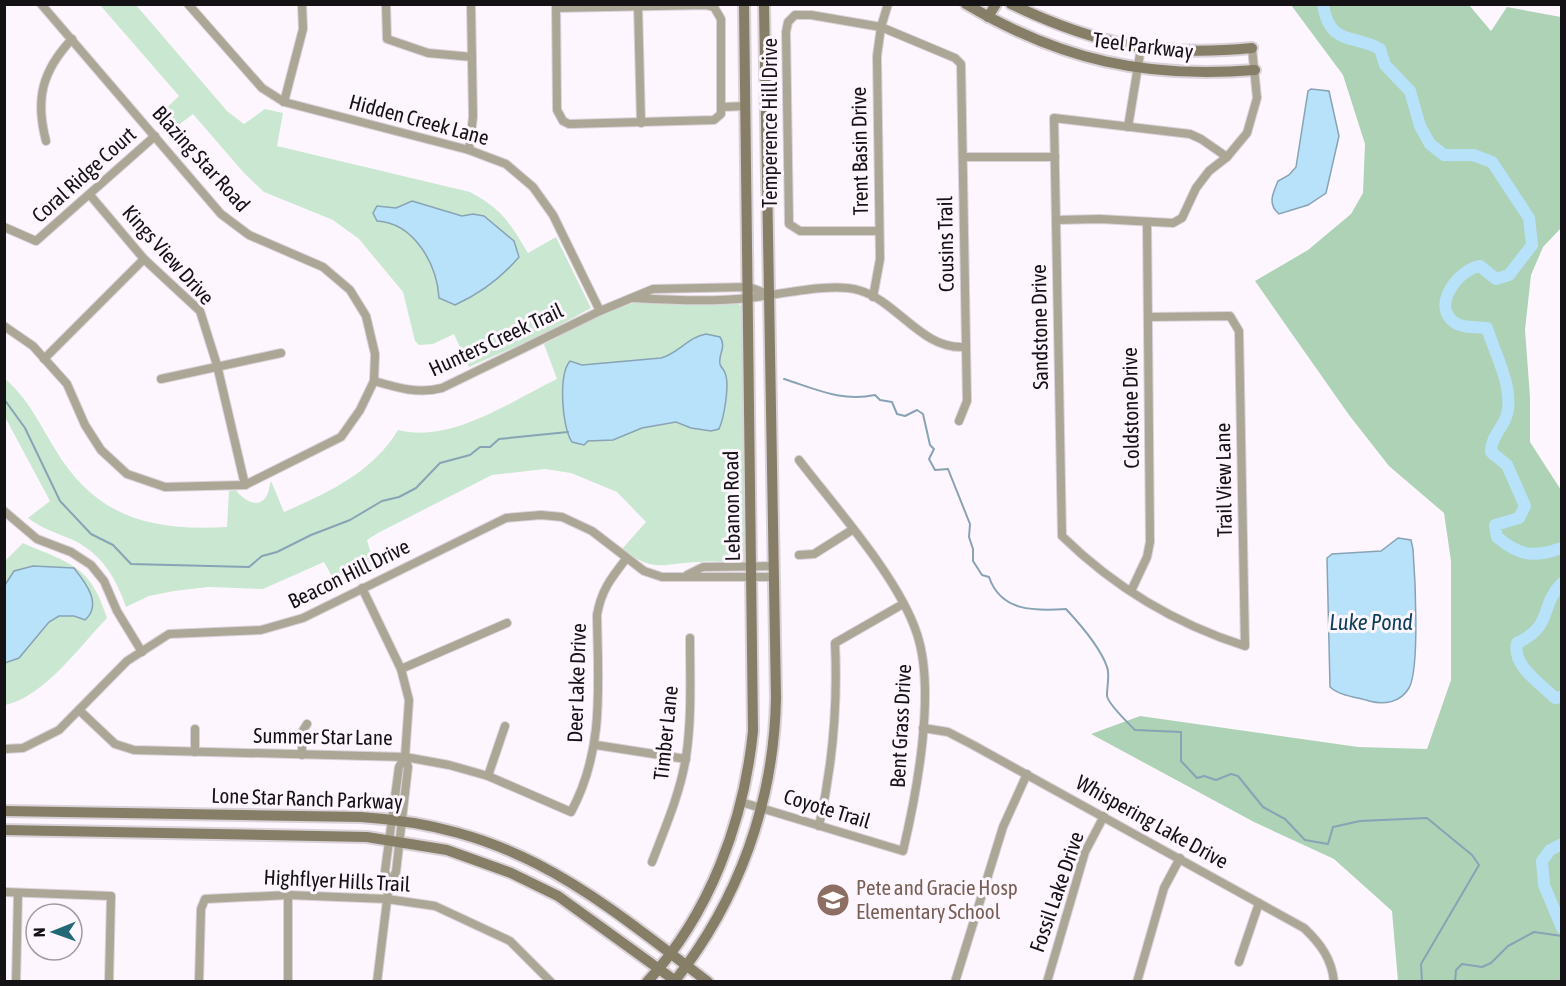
<svg xmlns="http://www.w3.org/2000/svg" width="1566" height="986" font-family="'Asap Condensed',sans-serif">
<style>
.green{fill:#cae8d1}
.forest{fill:#add2b6}
.water{fill:#b8e1fa;stroke:#87a3b5;stroke-width:1.5}
.lines{fill:none;stroke-linecap:round;stroke-linejoin:round}
.stream{stroke:#87a3b5;stroke-width:2}
.river{stroke:#b8e1fa;stroke-width:12}
.street-casing{stroke:#d9d2d9;stroke-width:10}
.secondary-casing{stroke:#d9d2d9;stroke-width:14}
.street{stroke:#aba695;stroke-width:8}
.secondary{stroke:#867e66;stroke-width:10}
.labels{text-anchor:middle;stroke-width:6;stroke-linejoin:round;paint-order:stroke}
.street-label{font-size:21px;fill:#151215;stroke:#fef6fe}
.education-label{font-size:21px;fill:#785e54;stroke:#fef6fe;text-anchor:start}
.water-label{font-size:22px;font-style:italic;fill:#0b3e58;stroke:#fef6fe}
</style>
<rect width="100%" height="100%" fill="#fef6fe"/>
<g class="green">
<path d="M100 5H136L227 111 244 124 265 109 283 113 277 146 470 192C502 209 510 223 528 253L556 237 591 308 540 336 469 367 454 334 433 344 419 345 415 341 403 292 359 239 333 220 264 192 244 173 193 114 167 134 155 119 179 96Z"/>
<path d="M632 303H738L743 309 747 559 743 562C728 562 714 561 699 562 664 563 654 574 622 549L646 522 617 492 571 473 545 469 492 475 378 533 367 540 375 567 335 582 324 562 263 589 208 587 174 591 149 596 126 607C116 578 102 554 73 540 57 533 42 529 28 518L50 501 5 417 4 378C28 398 39 423 55 449 96 518 151 531 227 527L229 491 236 490C242 499 259 511 267 495 269 492 269 486 271 481L284 512C329 492 372 473 398 430 451 444 511 401 557 379L544 344 604 313Z"/>
<path d="M23 543C70 564 90 564 107 618 79 647 44 697 5 705V561Z"/>
</g>
<polygon class="forest" points="1291,5 1469,5 1491,31 1507,7 1561,17 1561,228 1543,247 1531,275 1525,330 1530,397 1530,442 1561,490 1561,981 1398,981 1392,911 1334,859 1254,822 1091,734 1140,716 1358,747 1427,749 1451,680 1451,561 1444,513 1389,466 1349,415 1255,281 1308,250 1351,214 1363,193 1365,144 1343,75"/>
<g class="water">
<path d="M1311 89 1329 91 1339 136 1326 193 1308 205 1279 214C1267 204 1273 193 1278 181L1289 175 1296 167 1308 91Z"/>
<path d="M412 201 462 216 473 214 484 216 514 241 519 257C502 277 479 294 455 305L439 298C437 264 414 223 377 221L373 213 377 206 396 208Z"/>
<path d="M706 334 720 337C727 347 718 354 720 364 721 368 724 369 725 373 730 384 724 418 719 429L711 431 691 428 676 422 642 428 613 440 588 441 584 445 572 442C562 428 558 375 570 361L582 365 661 358C679 353 688 337 706 334Z"/>
<path d="M1398 538 1411 540 1413 549C1415 575 1420 669 1409 688 1400 703 1384 705 1369 701 1356 697 1340 696 1330 687L1327 558 1332 554 1381 551Z"/>
<path d="M33 566 74 568C85 582 103 604 85 620L74 616H59L49 622 19 658 5 663V585L14 571Z"/>
</g>
<g class="lines">
<g class="stream">
<path d="M784 379C816 389 841 402 875 395L880 400 892 402 897 414 905 416 917 410 923 414 930 445 934 449 929 459 935 470 948 469 970 524 969 537 973 549V561L982 575 989 577C1001 612 1035 611 1066 609 1079 623 1101 649 1107 667 1110 674 1107 686 1107 695 1106 702 1129 724 1135 730L1181 732V761L1197 778 1204 776 1216 780 1231 774 1238 776 1263 807 1285 819 1305 840 1328 844 1333 827 1360 821 1427 818 1472 855 1479 865 1421 964 1422 982"/>
<polyline points="4,399 25,428 60,501 91,534 113,545 131,564 249,567 262,556 277,552 311,535 350,520 382,501 399,497 416,488 440,463 470,455 480,447 490,447 499,439 568,432"/>
<polyline points="1455,982 1456,970 1462,964 1482,967 1491,963 1508,946 1534,932 1562,936"/>
</g>
<g class="river">
<path d="M1323 4C1329 46 1353 34 1380 49L1385 65 1410 91 1420 126 1430 144 1444 155H1473L1492 162 1529 218 1532 245 1509 275 1496 279 1480 266C1459 269 1431 305 1454 322 1461 328 1477 327 1487 328 1495 354 1514 388 1507 414 1503 429 1491 436 1491 452L1507 465 1525 506 1519 518 1495 525 1497 537C1520 556 1533 558 1562 548"/>
<path d="M1562 583C1539 606 1554 626 1517 643 1512 666 1540 683 1555 698L1562 697"/>
<polyline points="1562,844 1550,850 1542,861 1544,885 1562,928"/>
</g>
<g class="street-casing">
<g id="street">
<polyline points="188,4 262,88 284,102 469,150 506,164 533,187 553,215 600,311"/>
<polyline points="386,4 387,39 428,53 472,57"/>
<polyline points="556,4 557,110 563,121 569,124 714,120 721,114 721,19 714,7 706,5 557,8"/>
<polyline points="638,6 641,123"/>
<polyline points="284,102 303,29 302,4"/>
<polyline points="723,107 746,106"/>
<polyline points="1128,127 1141,48"/>
<path d="M46 141C35 99 42 71 72 39"/>
<polyline points="469,150 473,117 471,4"/>
<polyline points="963,157 1055,157"/>
<polyline points="90,195 144,259 200,311 217,365 245,485"/>
<polyline points="1056,220 1100,219 1173,223 1182,218 1196,188 1209,171 1227,157 1247,133 1257,98 1252,48"/>
<polyline points="4,227 36,241 155,136"/>
<polyline points="879,231 800,231 789,224 786,32 788,22 795,15 811,15 881,27 955,58 961,64 967,401 959,421"/>
<polyline points="873,297 880,259 877,56 881,27 888,4"/>
<path d="M633 298C671 300 711 302 749 298 777 295 832 282 858 290 897 300 921 350 965 347"/>
<path d="M1148 317 1230 316 1239 331 1245 646C1176 624 1113 586 1062 536L1054 118 1190 134 1201 139 1227 157"/>
<polyline points="4,326 33,346 67,384 85,425 101,450 127,474 165,487 245,485 341,437 360,410 374,381 375,354 366,316 350,290 323,267 249,235 221,214 41,4"/>
<polyline points="44,359 144,259"/>
<polyline points="161,379 281,353"/>
<path d="M374 381C398 388 418 394 442 388L600 311 653 289 749 287 768 294"/>
<polyline points="4,511 37,539 71,552 91,565 104,581 117,611 142,652"/>
<polyline points="799,555 814,554 852,530"/>
<polyline points="687,575 703,567 773,566"/>
<polyline points="362,588 401,669 409,700 405,757 408,767 396,872 389,884 377,982"/>
<polyline points="1131,591 1147,557 1150,542 1147,222"/>
<polyline points="401,669 507,623"/>
<path d="M79 710 115 744 134 750 405 757 449 765 488 776 571 812C605 749 598 685 597 615 601 591 611 578 626 559"/>
<path d="M923 728 948 732 973 745 1304 928C1320 943 1332 959 1334 982"/>
<polyline points="195,729 195,752"/>
<polyline points="596,745 686,759"/>
<polyline points="4,749 23,748 59,730 127,661 169,634 261,630 303,618 506,518 541,515 562,517 592,531 644,571 662,577 773,577"/>
<polyline points="302,755 302,732 307,724"/>
<polyline points="488,776 505,726"/>
<path d="M741 802 903 851C917 792 936 691 917 634 899 578 835 507 799 460"/>
<path d="M819 826C833 764 838 706 835 643L903 604"/>
<path d="M652 862C665 828 680 794 686 757 692 718 690 678 690 638"/>
<polyline points="389,884 385,871 399,767 405,757"/>
<polyline points="4,892 111,896 109,982"/>
<polyline points="288,895 288,982"/>
<polyline points="1239,962 1259,903"/>
<polyline points="16,982 18,893"/>
<polyline points="199,982 201,909 205,899 288,895 387,899 435,906 510,941 551,982"/>
<polyline points="955,982 1003,827 1027,774"/>
<polyline points="1047,982 1085,852 1104,816"/>
<polyline points="1137,982 1164,888 1180,858"/>
</g>
</g>
<g class="secondary-casing">
<g id="secondary">
<path d="M966 4C1060 60 1147 79 1255 70"/>
<path d="M1011 4C1097 45 1157 57 1252 48"/>
<polyline points="988,17 996,4"/>
<path d="M4 811 361 817C515 827 591 893 708 982"/>
<polyline points="4,830 367,837 447,850 511,873 558,896 677,982"/>
<path d="M647 982C710 914 744 821 753 731L744 4"/>
<path d="M674 982C739 900 774 802 776 698L764 4"/>
</g>
</g>
<use href="#street" class="street"/>
<use href="#secondary" class="secondary"/>
</g>
<defs>
<g id="school-disc" transform="scale(1.725)"><circle r="9.5" fill="#8d6e63" stroke="#fef6fe"/><path d="M0-5L7-2L0 1L-7-2ZM-4 1L0 2.5L4 1V4Q0 6-4 4Z" fill="#fff"/></g>
</defs>
<g fill-rule="evenodd">
<use href="#school-disc" x="833" y="900"/>
</g>
<g class="labels">
<g class="street-label">
<text transform="translate(1143 46) rotate(7)" y="7">Teel Parkway</text>
<text transform="translate(419 120) rotate(15)" y="7">Hidden Creek Lane</text>
<text transform="translate(770 123) rotate(-90)" y="7">Temperence Hill Drive</text>
<text transform="translate(860 151) rotate(-91)" y="7">Trent Basin Drive</text>
<text transform="translate(201 159) rotate(48)" y="7">Blazing Star Road</text>
<text transform="translate(84 175) rotate(-42)" y="7">Coral Ridge Court</text>
<text transform="translate(946 244) rotate(-91)" y="7">Cousins Trail</text>
<text transform="translate(168 255) rotate(48)" y="7">Kings View Drive</text>
<text transform="translate(1040 327) rotate(-91)" y="7">Sandstone Drive</text>
<text transform="translate(496 340) rotate(-25)" y="7">Hunters Creek Trail</text>
<text transform="translate(1131 408) rotate(-91)" y="7">Coldstone Drive</text>
<text transform="translate(1224 480) rotate(-91)" y="7">Trail View Lane</text>
<text transform="translate(732 506) rotate(-91)" y="7">Lebanon Road</text>
<text transform="translate(349 574) rotate(-26)" y="7">Beacon Hill Drive</text>
<text transform="translate(577 683) rotate(-88)" y="7">Deer Lake Drive</text>
<text transform="translate(901 726) rotate(-87)" y="7">Bent Grass Drive</text>
<text transform="translate(666 733) rotate(-84)" y="7">Timber Lane</text>
<text transform="translate(323 737) rotate(1)" y="7">Summer Star Lane</text>
<text transform="translate(307 799) rotate(2)" y="7">Lone Star Ranch Parkway</text>
<text transform="translate(827 809) rotate(17)" y="7">Coyote Trail</text>
<text transform="translate(1152 822) rotate(29)" y="7">Whispering Lake Drive</text>
<text transform="translate(337 881) rotate(3)" y="7">Highflyer Hills Trail</text>
<text transform="translate(1057 892) rotate(-71)" y="7">Fossil Lake Drive</text>
</g>
<g class="education-label">
<text x="856" y="895">Pete and Gracie Hosp<tspan x="856" dy="24">Elementary School</tspan></text>
</g>
<g class="water-label">
<text x="1371" y="630">Luke Pond</text>
</g>
</g>
<rect width="1566" height="986" fill="none" stroke="#151215" stroke-width="12"/>
<g transform="translate(54 932) rotate(269)"><circle r="28" fill="#fef6fe" stroke="#a19ba1" stroke-width="1.5"/>
<path d="M0-4.5L10 22L0 15L-10 22Z" fill="#206975"/>
<text y="-9" font-size="16" font-weight="bold" text-anchor="middle" fill="#151215">N</text>
</g>
</svg>
